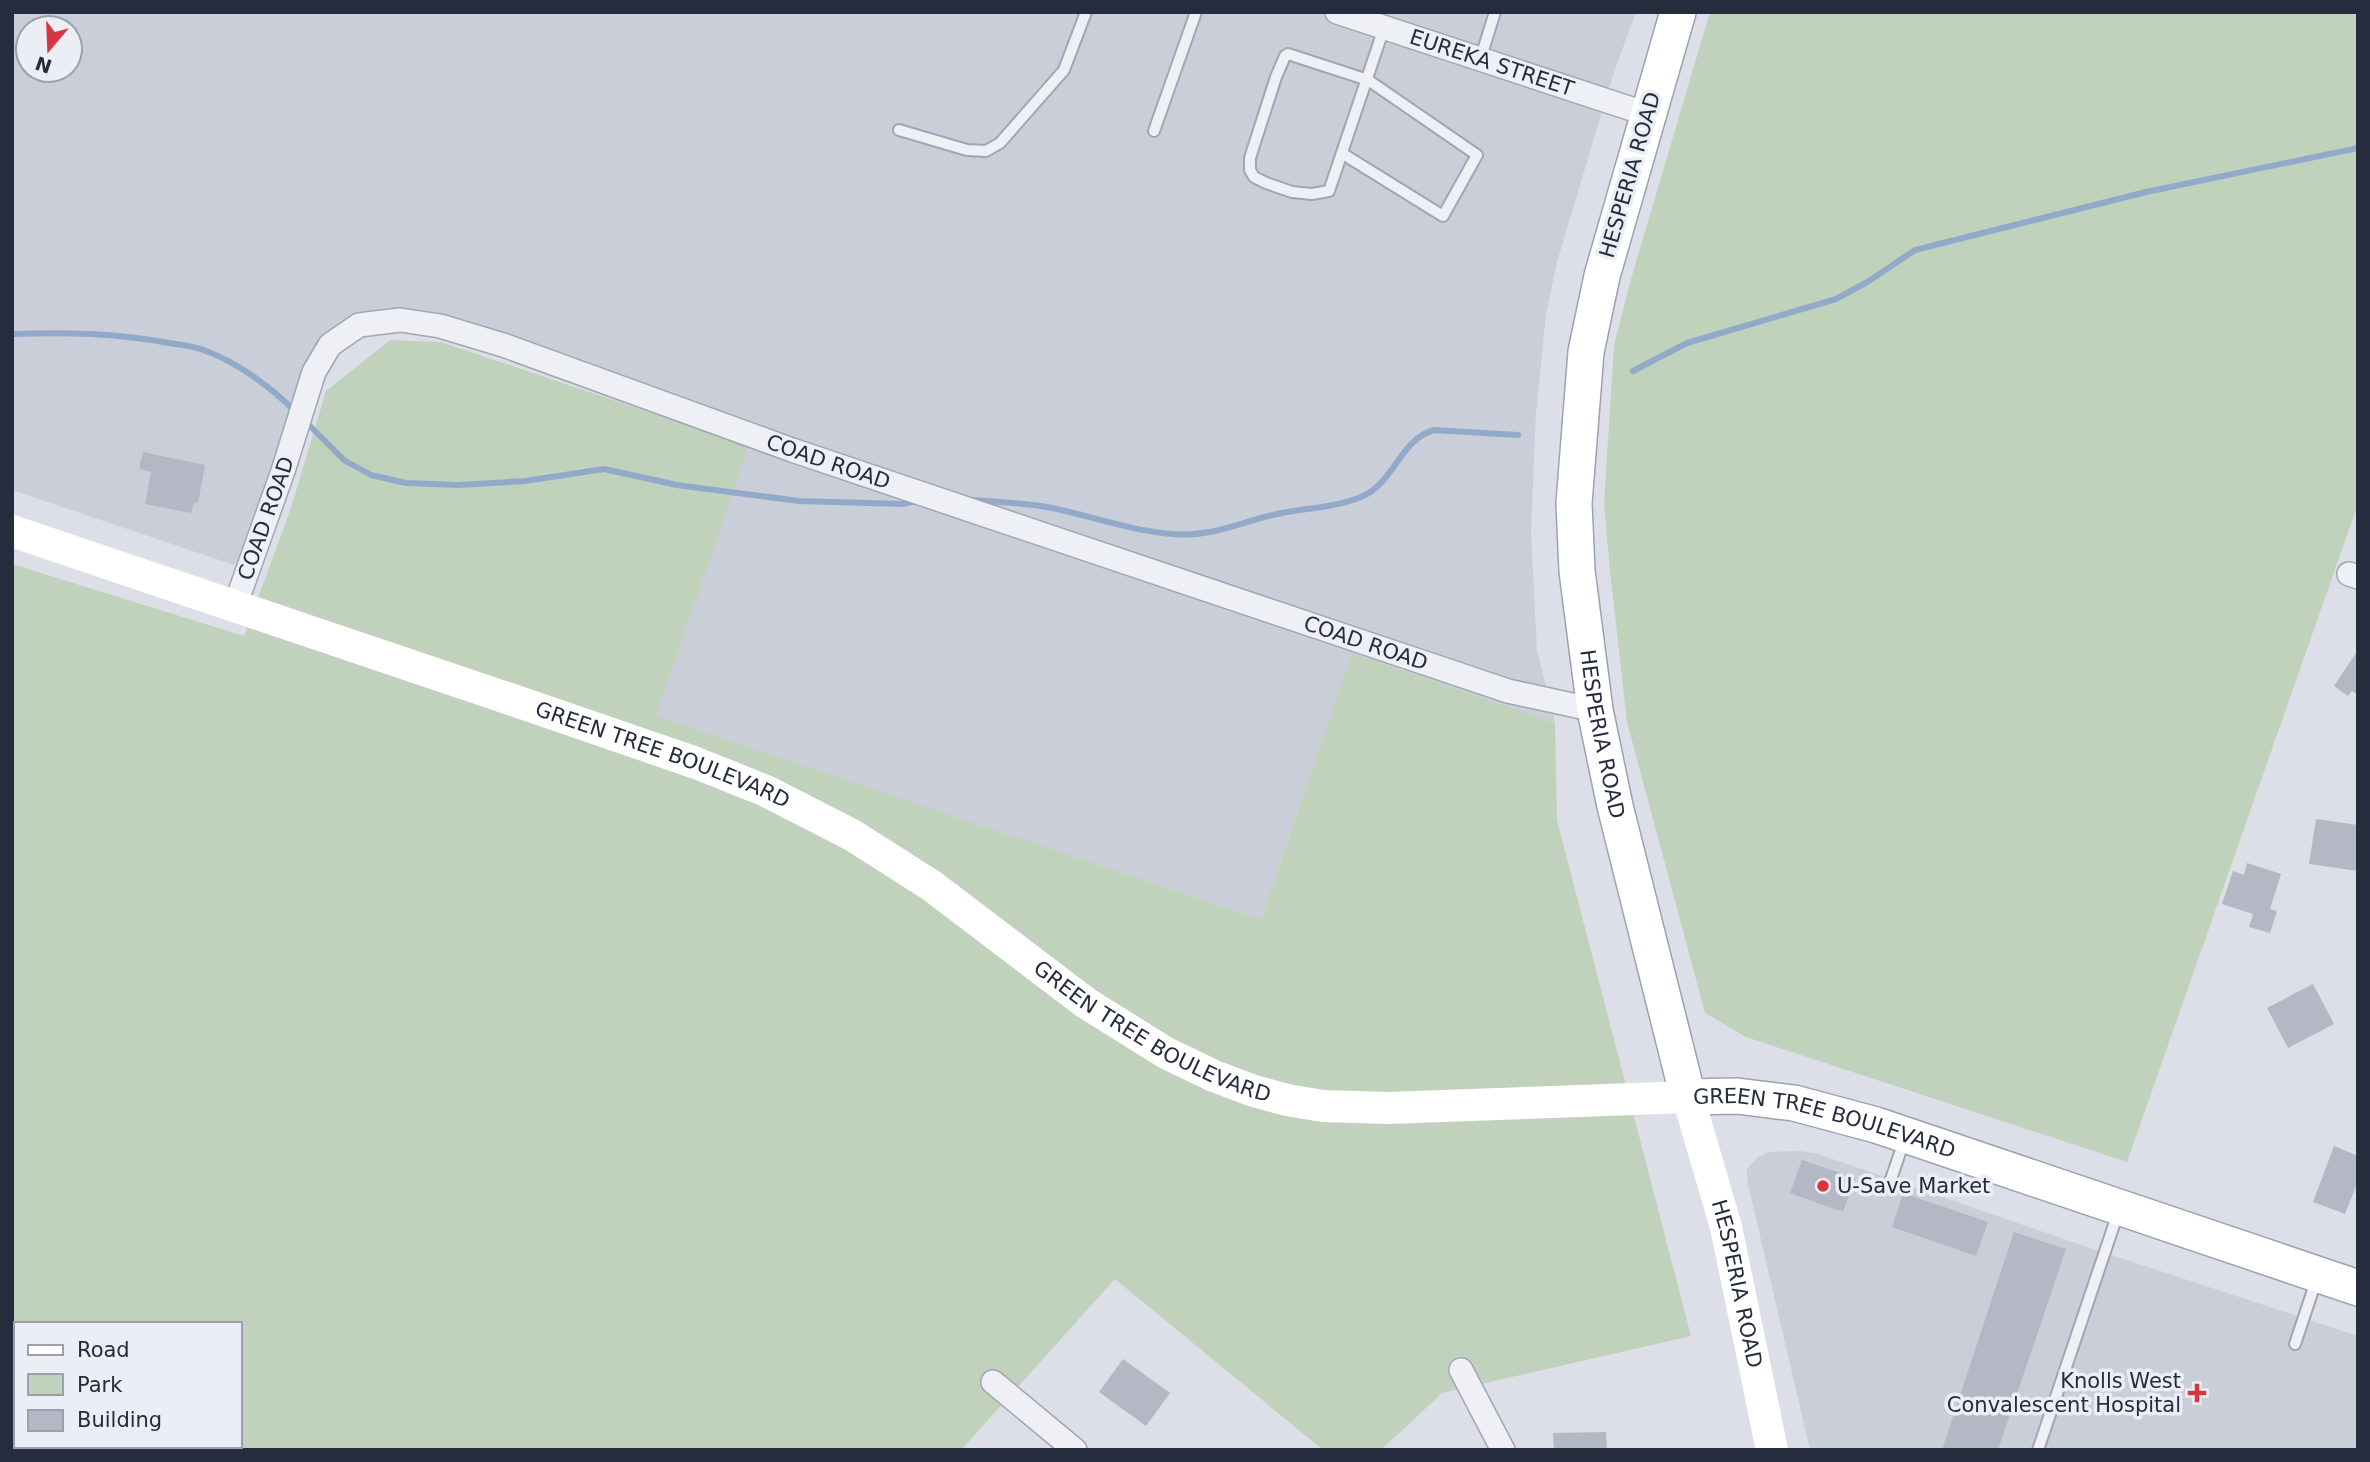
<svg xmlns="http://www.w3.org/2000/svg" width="2370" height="1462" font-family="'DejaVu Sans',sans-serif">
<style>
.built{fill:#c9ced9;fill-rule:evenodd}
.green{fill:#c0d2bc;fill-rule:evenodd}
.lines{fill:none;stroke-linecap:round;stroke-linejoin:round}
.stream{stroke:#93a9ca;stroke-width:6}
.building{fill:#b3b8c4}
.service-casing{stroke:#a1a6b1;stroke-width:14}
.minor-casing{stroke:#a1a6b1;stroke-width:26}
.primary-casing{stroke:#9aa2b4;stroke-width:38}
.service{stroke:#eef0f5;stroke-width:10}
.minor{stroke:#eef0f5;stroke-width:23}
.secondary{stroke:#fff;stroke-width:32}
.primary{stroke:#fff;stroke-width:35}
.poi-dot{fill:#d73640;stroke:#ebeef5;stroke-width:2.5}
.labels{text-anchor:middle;stroke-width:7;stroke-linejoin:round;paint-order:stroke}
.street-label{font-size:21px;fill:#252c3e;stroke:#ebeef5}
.poi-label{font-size:21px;fill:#252c3e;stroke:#ebeef5;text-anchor:start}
</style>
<rect width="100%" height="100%" fill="#dcdfe7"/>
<g class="built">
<path d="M12 12H1636L1613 75 1557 262 1546 314 1536 413 1531 533 1537 650 1555 723 1352 654 1261 919 655 716 749 446 400 320 330 345 263 530 234 565 12 490ZM28 28H70V70H28Z"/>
<polygon points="1799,1151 1815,1153 2087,1247 2358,1336 2358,1450 1810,1450 1747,1180 1747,1169 1758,1157 1768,1152"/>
</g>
<g class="green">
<polygon points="1710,12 2358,12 2358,504 2127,1162 1746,1037 1705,1013 1627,722 1610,571 1604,504 1614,345 1631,279"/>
<path d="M390 340 441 342 749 446 656 716 1261 919 1352 653 1555 723 1557 820 1691 1336 1442 1393 1381 1450H1323L1115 1279 961 1450H12V564L244 636 291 508 326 391ZM16 1324H240V1446H16Z"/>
</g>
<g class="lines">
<g class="stream">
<path d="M12 334C66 332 115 333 169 343 181 345 195 346 206 351 241 364 269 386 295 411"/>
<polyline points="1633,371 1687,343 1836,299 1869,281 1915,250 2146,192 2358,148"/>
<polyline points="305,421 344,460 371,475 406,483 459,485 525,481 604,469 677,485 799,501 902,504 917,501"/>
<path d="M973 500C997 502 1023 503 1047 507 1089 515 1130 531 1173 534 1213 538 1244 520 1282 513 1308 508 1337 507 1361 497 1394 484 1399 440 1434 430L1518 435"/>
</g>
</g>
<g class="building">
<polygon points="143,452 205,465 198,503 194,502 191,513 145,504 151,472 139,469"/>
<polygon points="2358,650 2358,695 2352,691 2348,696 2334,686"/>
<polygon points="2316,819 2358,825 2358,871 2309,864"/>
<polygon points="2247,863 2281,874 2270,909 2277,911 2270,933 2249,927 2253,914 2222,904 2233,871 2244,875"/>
<polygon points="2313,984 2334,1024 2288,1048 2267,1008"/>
<polygon points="2334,1146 2358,1156 2358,1181 2345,1214 2313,1202"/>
<polygon points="1802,1160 1855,1178 1843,1212 1790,1193"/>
<polygon points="1903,1193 1988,1222 1976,1256 1892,1227"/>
<polygon points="2014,1232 2066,1249 1998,1450 1942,1450"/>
<polygon points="1123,1359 1170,1393 1146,1426 1099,1392"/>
<polygon points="1606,1432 1607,1450 1554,1450 1553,1433"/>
</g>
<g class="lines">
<g class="service-casing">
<g id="service">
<polyline points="1480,60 1495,12"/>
<polyline points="899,130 967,150 986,151 1000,143 1064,70 1086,12"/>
<polyline points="1154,131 1196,12"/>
<polyline points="1343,154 1443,216 1477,155 1368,80 1288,54 1285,56 1276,77 1250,158 1250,170 1254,177 1266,183 1292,192 1312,194 1329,191 1384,28"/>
<polyline points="1889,1185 1904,1141"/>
<polyline points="2295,1344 2317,1278"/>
<polyline points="2038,1450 2119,1210"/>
</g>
</g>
<g class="minor-casing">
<g id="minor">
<path id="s1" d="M1337 12 1647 114"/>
<polyline points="2349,574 2358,577"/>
<path id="s2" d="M235 606 283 471 314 372 330 345 359 325 400 320 440 326 503 345 792 450 1508 691 1595 710"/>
<polyline points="1461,1370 1503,1450"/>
<polyline points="993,1382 1075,1450"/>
</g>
</g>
<g class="primary-casing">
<g id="primary">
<path id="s4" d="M1678 12 1602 276 1586 352 1574 503 1577 571 1595 710 1615 806 1688 1097 1737 1096 1794 1103 1876 1125 2358 1288"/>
</g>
</g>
<use href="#service" class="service"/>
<use href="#minor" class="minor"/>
<path class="secondary" id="s3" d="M12 531 507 698 696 763 766 791 852 835 932 886 1086 1003 1166 1053 1214 1076 1251 1090 1287 1100 1323 1106 1387 1108 1688 1097 1726 1227 1772 1450"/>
<use href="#primary" class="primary"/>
</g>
<g class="poi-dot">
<circle cx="1823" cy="1186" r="7"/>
<path d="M2193.5 1382.5h7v7h7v7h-7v7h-7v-7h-7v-7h7z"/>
</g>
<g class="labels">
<g class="street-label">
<text dy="7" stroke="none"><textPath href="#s1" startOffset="163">EUREKA STREET</textPath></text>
<text transform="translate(1630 175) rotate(-74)" y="7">HESPERIA ROAD</text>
<text dy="7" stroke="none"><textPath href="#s2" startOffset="807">COAD ROAD</textPath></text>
<text dy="7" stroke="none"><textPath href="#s2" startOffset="93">COAD ROAD</textPath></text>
<text dy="7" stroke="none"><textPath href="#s2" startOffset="1374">COAD ROAD</textPath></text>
<text dy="7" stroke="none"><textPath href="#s4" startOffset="737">HESPERIA ROAD</textPath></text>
<text dy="7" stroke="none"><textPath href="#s3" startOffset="688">GREEN TREE BOULEVARD</textPath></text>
<text dy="7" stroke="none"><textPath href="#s3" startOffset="1255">GREEN TREE BOULEVARD</textPath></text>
<text dy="7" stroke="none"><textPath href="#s4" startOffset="1250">GREEN TREE BOULEVARD</textPath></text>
<text dy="7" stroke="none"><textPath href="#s3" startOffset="2002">HESPERIA ROAD</textPath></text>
</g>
<g class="poi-label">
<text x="1837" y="1193">U-Save Market</text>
<text x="2181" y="1388" text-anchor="end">Knolls West<tspan x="2181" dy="24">Convalescent Hospital</tspan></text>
</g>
</g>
<rect width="2370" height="1462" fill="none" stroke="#252c3e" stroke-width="28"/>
<rect x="14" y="1322" width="228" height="126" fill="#ebeef5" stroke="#9ca0ac" stroke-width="2"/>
<rect x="28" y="1345" width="35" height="10" fill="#ffffff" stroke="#9ca0ac" stroke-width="2"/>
<text x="77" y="1357" font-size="21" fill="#252c3e">Road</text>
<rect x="28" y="1374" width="35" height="21" fill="#c0d2bc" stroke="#9ca0ac" stroke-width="2"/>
<text x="77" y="1392" font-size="21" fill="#252c3e">Park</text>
<rect x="28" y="1410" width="35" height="21" fill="#b3b8c4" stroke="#9ca0ac" stroke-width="2"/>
<text x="77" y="1427" font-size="21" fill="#252c3e">Building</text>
<g transform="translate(49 49) rotate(199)"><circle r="33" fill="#ebeef5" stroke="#9ca0ac" stroke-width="2"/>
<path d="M0-5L12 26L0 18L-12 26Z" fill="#d73640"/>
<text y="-10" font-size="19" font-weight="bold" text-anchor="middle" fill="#252c3e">N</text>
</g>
</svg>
